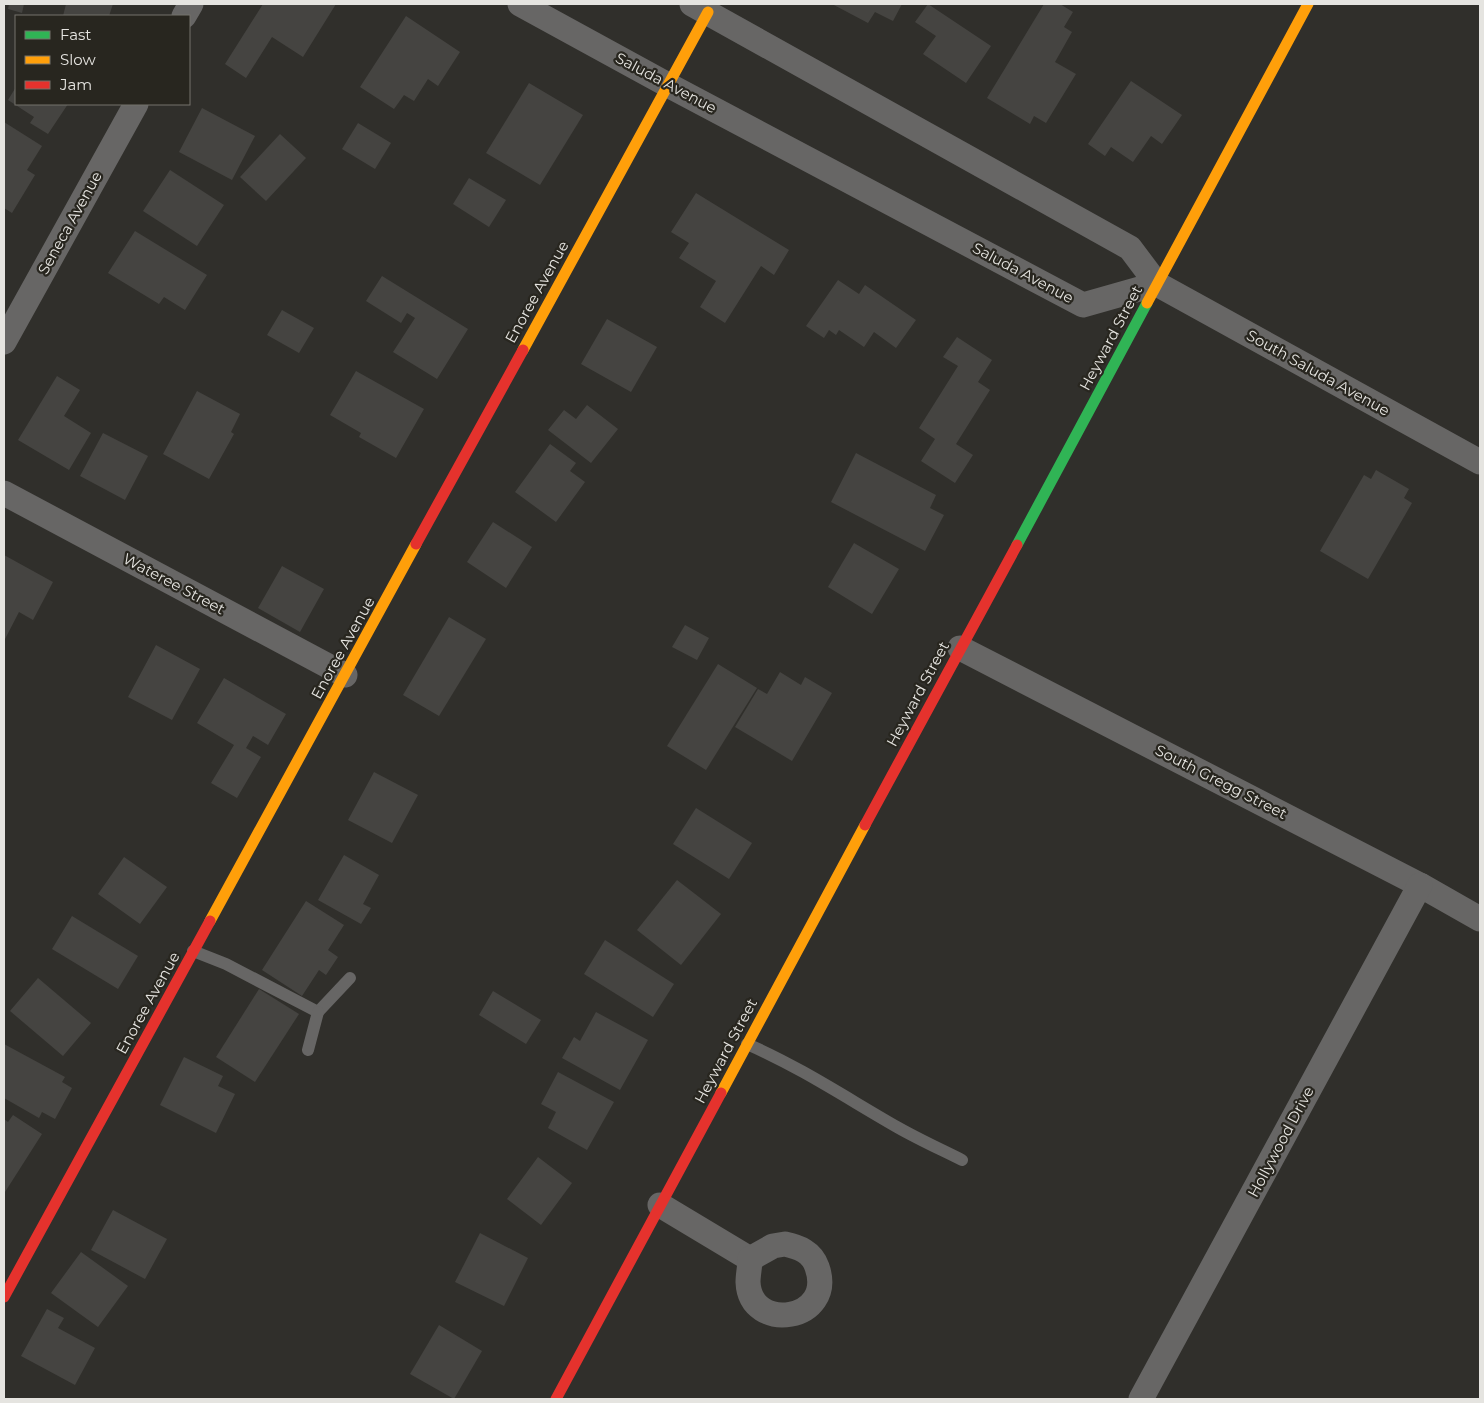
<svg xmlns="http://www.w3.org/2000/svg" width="1484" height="1403" font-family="Montserrat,sans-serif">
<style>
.building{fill:#454441}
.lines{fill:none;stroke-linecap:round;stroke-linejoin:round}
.lane{stroke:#676665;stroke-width:12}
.street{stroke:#676665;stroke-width:25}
.fast{stroke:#30b455;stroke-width:11}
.slow{stroke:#ff9f0a;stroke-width:11}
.jam{stroke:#e5322d;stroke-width:11}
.labels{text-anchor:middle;stroke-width:4.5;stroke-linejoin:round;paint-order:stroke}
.street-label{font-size:15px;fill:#e5e4e0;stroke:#28261f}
</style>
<rect width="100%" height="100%" fill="#302f2b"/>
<g class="building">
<polygon points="9,4 24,4 22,13 8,9"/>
<polygon points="66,4 113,4 109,16 63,16"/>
<polygon points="263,4 336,4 303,57 272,37 246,78 225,64"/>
<polygon points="832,4 902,4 893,21 875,12 868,23"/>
<polygon points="928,4 991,46 966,83 923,54 936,36 915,22"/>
<polygon points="1044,4 1060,4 1073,12 1064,27 1072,32 1055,62 1076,74 1046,123 1034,116 1030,124 987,98"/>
<polygon points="406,16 460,52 438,86 428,79 414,101 404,95 394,109 360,87"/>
<polygon points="1131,81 1182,115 1162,144 1151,136 1133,162 1111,147 1105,156 1088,144"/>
<polygon points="529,83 583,115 540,185 486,153"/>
<polygon points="16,87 16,104 68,104 48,134 30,123 34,117 8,100"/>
<polygon points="202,108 255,136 232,180 179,152"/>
<polygon points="4,122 42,146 27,170 35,175 12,213 4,208"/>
<polygon points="358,123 391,143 375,169 342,149"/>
<polygon points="280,134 306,158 266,201 240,177"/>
<polygon points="170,170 224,205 197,246 143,211"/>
<polygon points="469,178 506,200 489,227 453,204"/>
<polygon points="696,193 789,250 774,275 761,266 725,323 700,307 716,281 679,258 689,243 671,232"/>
<polygon points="135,231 207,275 185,310 164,297 159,304 108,273"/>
<polygon points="382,276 468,329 437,379 393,352 415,318 407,313 401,323 366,301"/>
<polygon points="838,280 859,294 865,285 916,320 896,348 874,332 864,347 839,330 836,335 829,330 824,338 806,326"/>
<polygon points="282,310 314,328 299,353 267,335"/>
<polygon points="607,319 657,347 631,392 581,364"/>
<polygon points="957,337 992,360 978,382 990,390 956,444 973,455 955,483 921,461 935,439 919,428 958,366 943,357"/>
<polygon points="356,371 424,409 396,458 359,437 361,433 330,415"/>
<polygon points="57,376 80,390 64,416 91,433 69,470 18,440"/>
<polygon points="197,391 240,414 231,432 234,434 209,479 163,454"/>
<polygon points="587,405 618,429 591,463 548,430 564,410 576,419"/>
<polygon points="103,433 148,456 125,500 80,476"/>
<polygon points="550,444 576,463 570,471 585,482 556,522 515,492"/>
<polygon points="856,453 936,495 930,508 944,515 925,551 831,502"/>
<polygon points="1376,470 1409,489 1404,498 1412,503 1368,579 1320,551 1364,475 1371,479"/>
<polygon points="493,522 532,547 506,588 467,562"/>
<polygon points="854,543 899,569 872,614 828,587"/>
<polygon points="4,555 53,582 33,620 19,612 4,641"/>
<polygon points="282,566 324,589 300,632 258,608"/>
<polygon points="449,617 486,639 439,716 403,695"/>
<polygon points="685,625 709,638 697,660 672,647"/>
<polygon points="156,645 200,669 172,720 128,697"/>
<polygon points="718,664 757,688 706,770 667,746"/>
<polygon points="780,672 801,685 805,677 832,693 792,761 735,727 758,689 767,694"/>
<polygon points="224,678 286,714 268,745 253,736 246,748 261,757 237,798 211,783 234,745 197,723"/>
<polygon points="374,772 418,795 392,843 348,820"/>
<polygon points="696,808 752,843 729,879 673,844"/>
<polygon points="344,855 379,875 363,904 371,908 361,924 318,900"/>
<polygon points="124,857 167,887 140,924 98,894"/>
<polygon points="677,880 721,914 681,965 637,930"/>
<polygon points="306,901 344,925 328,950 338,957 326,975 319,970 302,996 262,970"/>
<polygon points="72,916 138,956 118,989 52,949"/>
<polygon points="605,940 674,984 653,1017 584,974"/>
<polygon points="38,978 91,1023 63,1056 10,1011"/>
<polygon points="259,989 299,1014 255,1082 216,1057"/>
<polygon points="493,991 541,1020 526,1044 479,1015"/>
<polygon points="596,1012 648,1040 620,1090 562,1058 574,1037 580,1041"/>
<polygon points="4,1044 65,1077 62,1082 72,1088 55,1119 42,1112 39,1118 4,1098"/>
<polygon points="184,1057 223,1076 218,1086 235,1094 216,1133 160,1105"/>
<polygon points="558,1072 614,1102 587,1150 548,1128 556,1112 541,1104"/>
<polygon points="13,1115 42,1134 5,1192 4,1191 4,1119 8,1122"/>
<polygon points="538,1157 572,1183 541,1225 507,1199"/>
<polygon points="113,1210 167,1239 145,1279 91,1250"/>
<polygon points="480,1233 528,1258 504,1306 455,1282"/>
<polygon points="81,1252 128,1286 98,1327 51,1293"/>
<polygon points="47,1309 64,1318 58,1328 95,1348 75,1385 21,1356"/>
<polygon points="439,1325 482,1351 454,1399 410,1374"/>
</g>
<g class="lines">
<g class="lane">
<polyline points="193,951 226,964 318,1012 350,978"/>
<path d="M747 1044C800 1067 848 1099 897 1127 918 1139 940 1149 962 1160"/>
<polyline points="308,1050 318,1012"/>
</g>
<g class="street">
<polyline points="520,4 668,85 1083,305 1157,284"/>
<polyline points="692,4 1130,248 1157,284 1480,462"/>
<polyline points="184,16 191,4"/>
<polyline points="4,342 136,104"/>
<polyline points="4,493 345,675"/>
<polyline points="960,648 1420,885 1480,919"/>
<polyline points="660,1205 750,1259"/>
<path d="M785 1244C799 1247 812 1252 817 1267 836 1321 750 1334 748 1282 748 1275 750 1266 750 1259L773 1246Z"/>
<polyline points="1141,1399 1420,885"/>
</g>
<polyline class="fast" points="1017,545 1147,303"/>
<g class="slow">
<polyline points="1147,303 1308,4"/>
<polyline points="523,350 708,12"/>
<polyline points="210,921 416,544"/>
<polyline points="721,1093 865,825"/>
</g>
<g class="jam">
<polyline points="416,544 523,350"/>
<polyline points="865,825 1017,545"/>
<polyline points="4,1297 210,921"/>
<polyline points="556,1399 721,1093"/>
</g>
</g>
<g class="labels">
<g class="street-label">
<text transform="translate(666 83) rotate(28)" y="5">Saluda Avenue</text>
<text transform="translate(70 223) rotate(-61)" y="5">Seneca Avenue</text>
<text transform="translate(1023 273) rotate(28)" y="5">Saluda Avenue</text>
<text transform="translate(537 292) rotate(-61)" y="5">Enoree Avenue</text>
<text transform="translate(1111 338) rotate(-62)" y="5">Heyward Street</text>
<text transform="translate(1318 373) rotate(29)" y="5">South Saluda Avenue</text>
<text transform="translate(174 584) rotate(28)" y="5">Wateree Street</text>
<text transform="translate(343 648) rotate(-61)" y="5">Enoree Avenue</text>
<text transform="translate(918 694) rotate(-62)" y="5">Heyward Street</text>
<text transform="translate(1221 782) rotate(27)" y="5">South Gregg Street</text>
<text transform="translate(148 1003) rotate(-61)" y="5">Enoree Avenue</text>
<text transform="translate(726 1051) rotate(-62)" y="5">Heyward Street</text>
<text transform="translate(1281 1142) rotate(-62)" y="5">Hollywood Drive</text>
</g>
</g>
<rect width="1484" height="1403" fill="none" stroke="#e5e4e0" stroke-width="10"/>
<rect x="15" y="15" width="175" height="90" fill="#28261f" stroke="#74726c"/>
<rect x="25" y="31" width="25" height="8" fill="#30b455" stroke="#74726c"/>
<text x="60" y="40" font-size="15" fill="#e5e4e0">Fast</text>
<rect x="25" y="56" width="25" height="8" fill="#ff9f0a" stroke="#74726c"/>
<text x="60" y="65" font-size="15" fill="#e5e4e0">Slow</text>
<rect x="25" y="81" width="25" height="8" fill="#e5322d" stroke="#74726c"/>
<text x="60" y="90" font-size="15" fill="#e5e4e0">Jam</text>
</svg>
